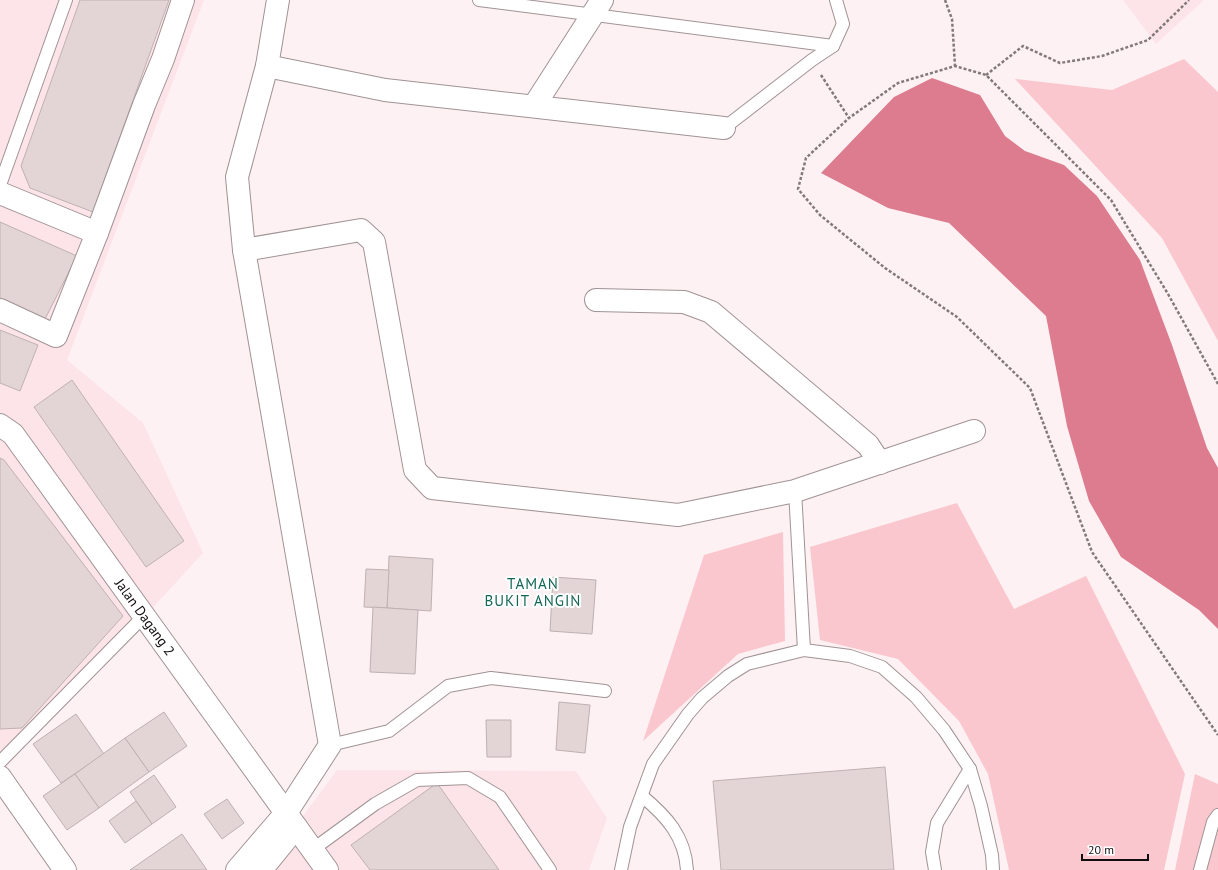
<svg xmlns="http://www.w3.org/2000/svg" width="1218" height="870" font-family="'PT Sans',sans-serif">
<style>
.built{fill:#fde4e8}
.green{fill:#fbc7ce}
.water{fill:#dc7c8e}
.building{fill:#e3d4d6;stroke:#bfb1b2}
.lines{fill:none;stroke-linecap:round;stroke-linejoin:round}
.service-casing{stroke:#a19395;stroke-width:14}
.minor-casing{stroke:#a19395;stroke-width:24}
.path{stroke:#82797a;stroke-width:2.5;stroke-dasharray:3 2;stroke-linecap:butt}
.service{stroke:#fff;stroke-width:12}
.minor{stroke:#fff;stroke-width:22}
.labels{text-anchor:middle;stroke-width:4;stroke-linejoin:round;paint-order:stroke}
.street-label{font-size:14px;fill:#110c0d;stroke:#fff}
.neighbourhood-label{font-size:15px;letter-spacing:1px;fill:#146655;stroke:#fff}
</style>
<rect width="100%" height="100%" fill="#fef1f3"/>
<g class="built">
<polygon points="0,0 204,0 67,360 143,423 203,553 0,774"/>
<polygon points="1123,0 1204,0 1156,44"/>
<polygon points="337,770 576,771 607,818 589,870 263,870"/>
</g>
<g class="green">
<polygon points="1184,59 1218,92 1218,341 1162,238 1015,79 1112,90"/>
<polygon points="957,503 1014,609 1086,576 1185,774 1164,870 1009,870 988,774 959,721 898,659 820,640 810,547"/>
<polygon points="783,532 785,641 738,654 643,741 704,555"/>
<polygon points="1195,774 1218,784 1218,870 1175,870"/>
</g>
<polygon class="water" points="932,78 980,95 1005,136 1025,151 1064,165 1097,196 1140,260 1172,345 1207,448 1218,468 1218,629 1199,610 1121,557 1089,501 1067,426 1046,316 949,223 888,208 821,173 894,97"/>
<g class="building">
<polygon points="80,0 169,0 93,212 30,188 21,166"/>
<polygon points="0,222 77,256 45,319 0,299"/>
<polygon points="0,330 38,345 20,391 0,383"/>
<polygon points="72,380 184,541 146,567 34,407"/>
<polygon points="0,458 4,460 123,616 22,728 0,729"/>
<polygon points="389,556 433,559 431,611 387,608"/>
<polygon points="366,569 389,570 387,608 364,607"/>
<polygon points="553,577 596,580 592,634 550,631"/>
<polygon points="373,607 418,610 415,674 370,672"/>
<polygon points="559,702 590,705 585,753 556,750"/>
<polygon points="164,712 187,746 149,772 125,738"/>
<polygon points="76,714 104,754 61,783 33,744"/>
<polygon points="486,720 511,720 511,757 487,757"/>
<polygon points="125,738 149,772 99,808 75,774"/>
<polygon points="885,767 894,870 721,870 713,781"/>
<polygon points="75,774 99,808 67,830 43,796"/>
<polygon points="154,775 176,807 152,824 130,792"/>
<polygon points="437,783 499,870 370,870 351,845"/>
<polygon points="227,799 244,823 222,839 204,814"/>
<polygon points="136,801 152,824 125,843 109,821"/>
<polygon points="182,834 207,870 130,870"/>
</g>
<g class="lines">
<g class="service-casing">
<g id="service">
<polyline points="479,0 833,46"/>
<polyline points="724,128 812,60 833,46 843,24 836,0"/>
<polyline points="0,185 66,0"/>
<polyline points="795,491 804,650"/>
<polyline points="330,745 389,731 448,686 491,678 605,691"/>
<polyline points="0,762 144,616"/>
<path d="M642 796C666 816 685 836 687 870"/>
<polyline points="312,850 375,804 417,780 468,778 500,797 550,870"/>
<polyline points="621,870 630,827 653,764 688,714 702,698 728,676 747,664 804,650 850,656 882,667 916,697 944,730 970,769 981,806 992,855 993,870"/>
<polyline points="935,870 932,852 937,823 970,769"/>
<polyline points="1200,870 1213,822 1218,815"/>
</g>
</g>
<g class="minor-casing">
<g id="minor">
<polyline points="267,66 385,90 724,128"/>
<polyline points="534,106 602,0"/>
<polyline points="0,193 97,233"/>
<polyline points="244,250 361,230 374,242 415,470 432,488 678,515 795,491 974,431"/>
<polyline points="596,300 684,302 711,312 868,445 880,463"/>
<polyline points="0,310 56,336 97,233 144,105 163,59 183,0"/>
<polyline points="0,425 13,434 327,870"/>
<polyline points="0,777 65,870"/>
<polyline points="237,870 286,813 330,745 244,250 237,177 267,66 278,0"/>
<polyline points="261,870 296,827"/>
</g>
</g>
<g class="path">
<polyline points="945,0 952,19 955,66"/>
<polyline points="821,75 849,118"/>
<polyline points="986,75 1023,46 1060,63 1102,56 1148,40 1189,0"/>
<polyline points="1218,384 1168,294 1111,200 986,75 955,66 898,83 849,118 806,158 798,189 820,215 885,268 957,317 1030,388 1092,552 1218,735"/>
</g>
<use href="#service" class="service"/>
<use href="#minor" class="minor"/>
</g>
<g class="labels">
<g class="street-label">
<text transform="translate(145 617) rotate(54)" y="5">Jalan Dagang 2</text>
</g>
<g class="neighbourhood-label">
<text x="533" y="589">TAMAN<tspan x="533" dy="17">BUKIT ANGIN</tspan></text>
</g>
</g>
<path d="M1082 854v6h66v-6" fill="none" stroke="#110c0d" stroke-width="2"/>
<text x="1088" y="854" font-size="12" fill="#110c0d" stroke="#ffffff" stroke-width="3" paint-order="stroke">20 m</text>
</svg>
